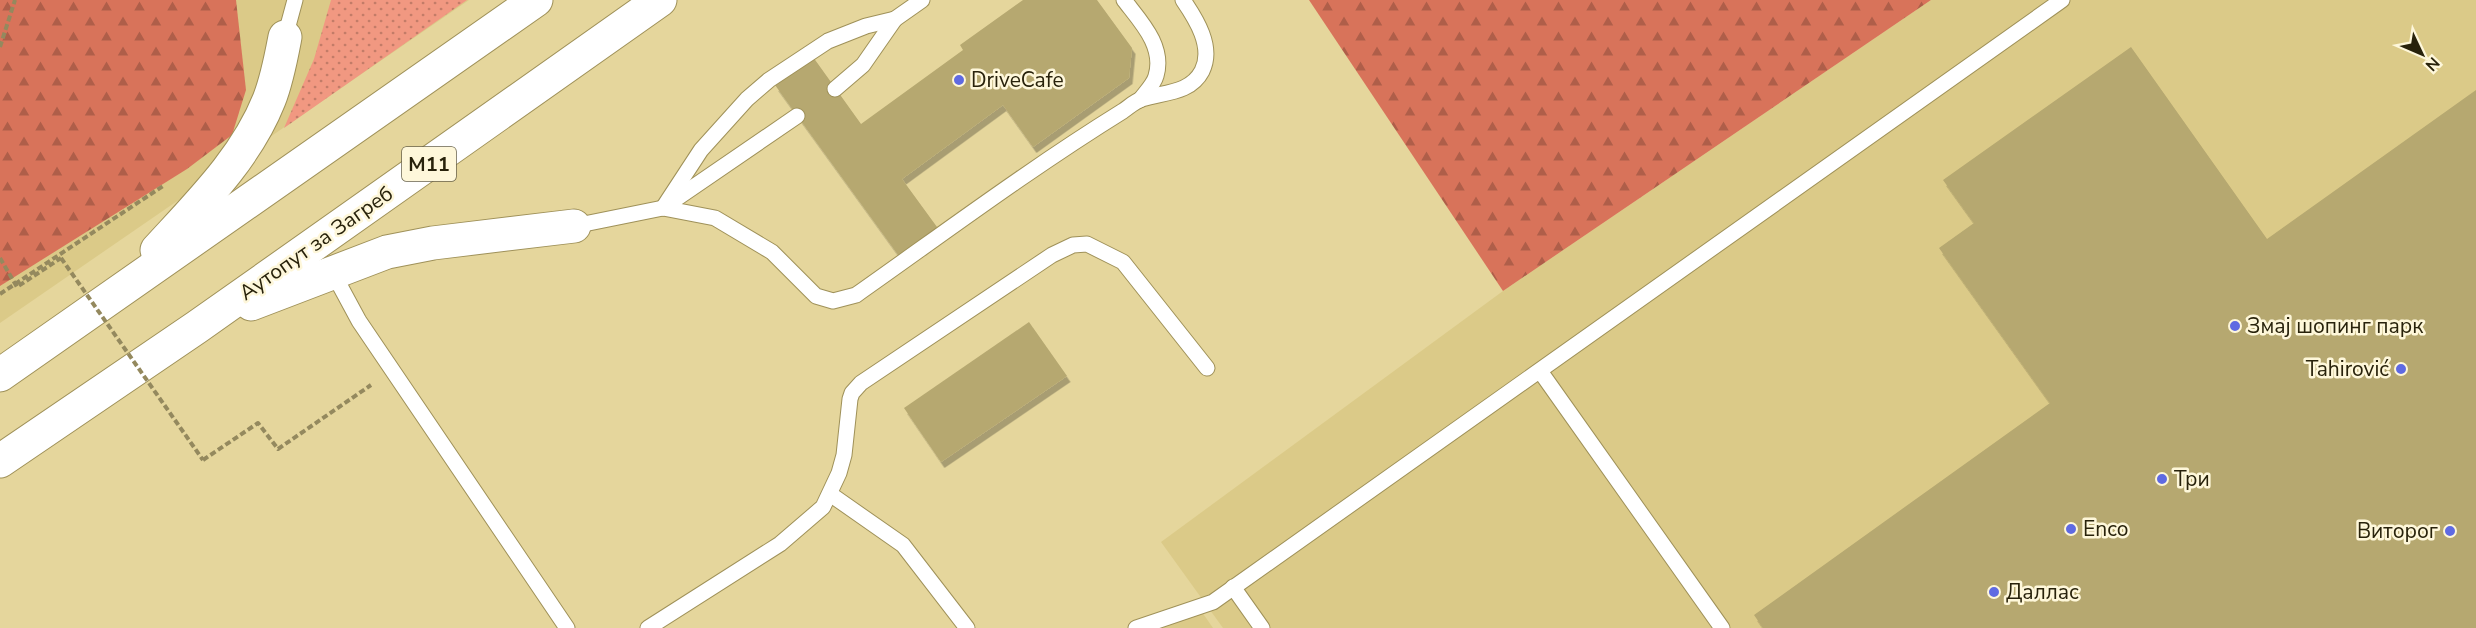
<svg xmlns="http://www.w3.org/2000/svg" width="2476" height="628" font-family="'Nunito Sans',sans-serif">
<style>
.built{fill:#dbca88}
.green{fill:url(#green-dots)}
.forest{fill:url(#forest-firs)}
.building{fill:#b6a870;filter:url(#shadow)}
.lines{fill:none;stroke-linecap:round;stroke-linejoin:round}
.lane-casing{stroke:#9f9159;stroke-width:17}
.highway-casing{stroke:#9f9159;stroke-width:35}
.path{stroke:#94895e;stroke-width:4;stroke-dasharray:6 3;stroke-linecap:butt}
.lane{stroke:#fff;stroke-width:15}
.highway{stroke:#fff;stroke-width:33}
.path-bridge{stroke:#94895e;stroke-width:4;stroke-dasharray:6 3;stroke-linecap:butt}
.poi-dot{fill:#5f6ae2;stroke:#fef7da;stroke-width:2}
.labels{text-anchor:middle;stroke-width:5;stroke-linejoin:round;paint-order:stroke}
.shield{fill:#fef7da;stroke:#686249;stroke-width:1.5}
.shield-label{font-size:20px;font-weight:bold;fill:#28220b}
.poi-label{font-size:21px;fill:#28220b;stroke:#fef7da;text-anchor:start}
.street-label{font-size:21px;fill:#28220b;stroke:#fef7da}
</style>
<defs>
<pattern id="green-dots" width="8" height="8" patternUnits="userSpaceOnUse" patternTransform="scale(1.5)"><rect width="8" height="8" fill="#f19881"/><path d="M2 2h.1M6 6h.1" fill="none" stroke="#c37c68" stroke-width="1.8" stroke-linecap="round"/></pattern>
<pattern id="forest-firs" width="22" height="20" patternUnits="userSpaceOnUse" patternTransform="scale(1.5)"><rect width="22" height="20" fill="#d8735a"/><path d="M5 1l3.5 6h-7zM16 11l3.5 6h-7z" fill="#af5e49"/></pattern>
<filter id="shadow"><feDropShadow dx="3.5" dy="6" stdDeviation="0" flood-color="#0004"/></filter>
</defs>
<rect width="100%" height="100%" fill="#e5d69c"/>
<g class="built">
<polygon points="0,0 469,0 0,323"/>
<polygon points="1931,0 2476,0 2476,628 1223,628 1161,542 1503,291"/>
<polygon points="1197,605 1213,628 1163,628"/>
</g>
<polygon class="green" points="331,0 467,0 284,128 314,59"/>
<g class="forest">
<polygon points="0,0 236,0 246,90 232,135 187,169 0,286"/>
<polygon points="1309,0 1931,0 1503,291"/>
</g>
<g class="building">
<polygon points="1023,0 1097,0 1132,48 1129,78 1033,147 1003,105 902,179 937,227 899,256 775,85 813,57 861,124 963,50 960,45"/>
<polygon points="2131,47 2267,239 2476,90 2476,628 1763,628 1754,615 2050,403 1939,248 1974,223 1943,180"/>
<polygon points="1029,322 1067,376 941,462 904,408"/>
</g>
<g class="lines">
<g class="lane-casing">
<g id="lane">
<path d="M1124 0C1140 21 1165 46 1156 76 1154 84 1145 93 1140 100"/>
<polyline points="285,37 295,0"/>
<polyline points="835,89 863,65 895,19"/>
<polyline points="670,203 797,116"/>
<polyline points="663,208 701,150 747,99 769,80 828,41 866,26 895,19 922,0"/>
<path d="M574 226 663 208 715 218 772 252 816 296 833 301 856 295C944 233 1031 168 1123 111 1129 107 1135 101 1142 99 1163 92 1190 94 1202 71 1214 47 1196 19 1183 0"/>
<polyline points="332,271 359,321 567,628"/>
<polyline points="1540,371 1722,628"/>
<polyline points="830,494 903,545 967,628"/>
<polyline points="1233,587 1262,628"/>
<polyline points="648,628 780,544 823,507 839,473 844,455 850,399 852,393 861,383 1052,255 1073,245 1087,244 1123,262 1207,368"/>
<polyline points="1136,628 1213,602 2062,0"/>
</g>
</g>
<g class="highway-casing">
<g id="highway">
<path d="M157 250C199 204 246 158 269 100 277 80 281 58 285 37"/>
<polyline points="251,304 387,252 433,243 574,226"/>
<polyline points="0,375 536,0"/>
<polyline points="0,461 197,327 660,0"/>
</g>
</g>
<g class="path">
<polyline points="0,47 15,0"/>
<polyline points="0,258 17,287 61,258"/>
<polyline points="0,294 163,186"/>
<polyline points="203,460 258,423 278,449 371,385"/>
</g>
<use href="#lane" class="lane"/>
<use href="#highway" class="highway"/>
<polyline class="path-bridge" points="61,258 203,460"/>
</g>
<g class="poi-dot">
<circle cx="959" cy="80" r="6"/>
<circle cx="2235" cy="326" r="6"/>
<circle cx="2401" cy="369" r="6"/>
<circle cx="2162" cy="479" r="6"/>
<circle cx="2071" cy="529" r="6"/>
<circle cx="2450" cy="531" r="6"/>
<circle cx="1994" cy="592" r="6"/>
</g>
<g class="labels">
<rect class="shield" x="402" y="147" width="54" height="34" rx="4.5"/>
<g class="shield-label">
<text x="429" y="171">M11</text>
</g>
<g class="poi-label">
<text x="971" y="87">DriveCafe</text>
<text x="2247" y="333">Змај шопинг парк</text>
<text x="2389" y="376" text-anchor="end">Tahirović</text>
<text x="2174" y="486">Три</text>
<text x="2083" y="536">Enco</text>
<text x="2438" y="538" text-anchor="end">Виторог</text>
<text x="2006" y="599">Даллас</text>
</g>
<g class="street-label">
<text transform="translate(316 243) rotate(-35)" y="7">Аутопут за Загреб</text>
</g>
</g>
<g transform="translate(2422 54) rotate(134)" stroke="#fef7da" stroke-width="4.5" paint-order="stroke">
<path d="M0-4.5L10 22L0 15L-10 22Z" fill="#28220b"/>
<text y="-9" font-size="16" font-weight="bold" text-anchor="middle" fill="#28220b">N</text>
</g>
</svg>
